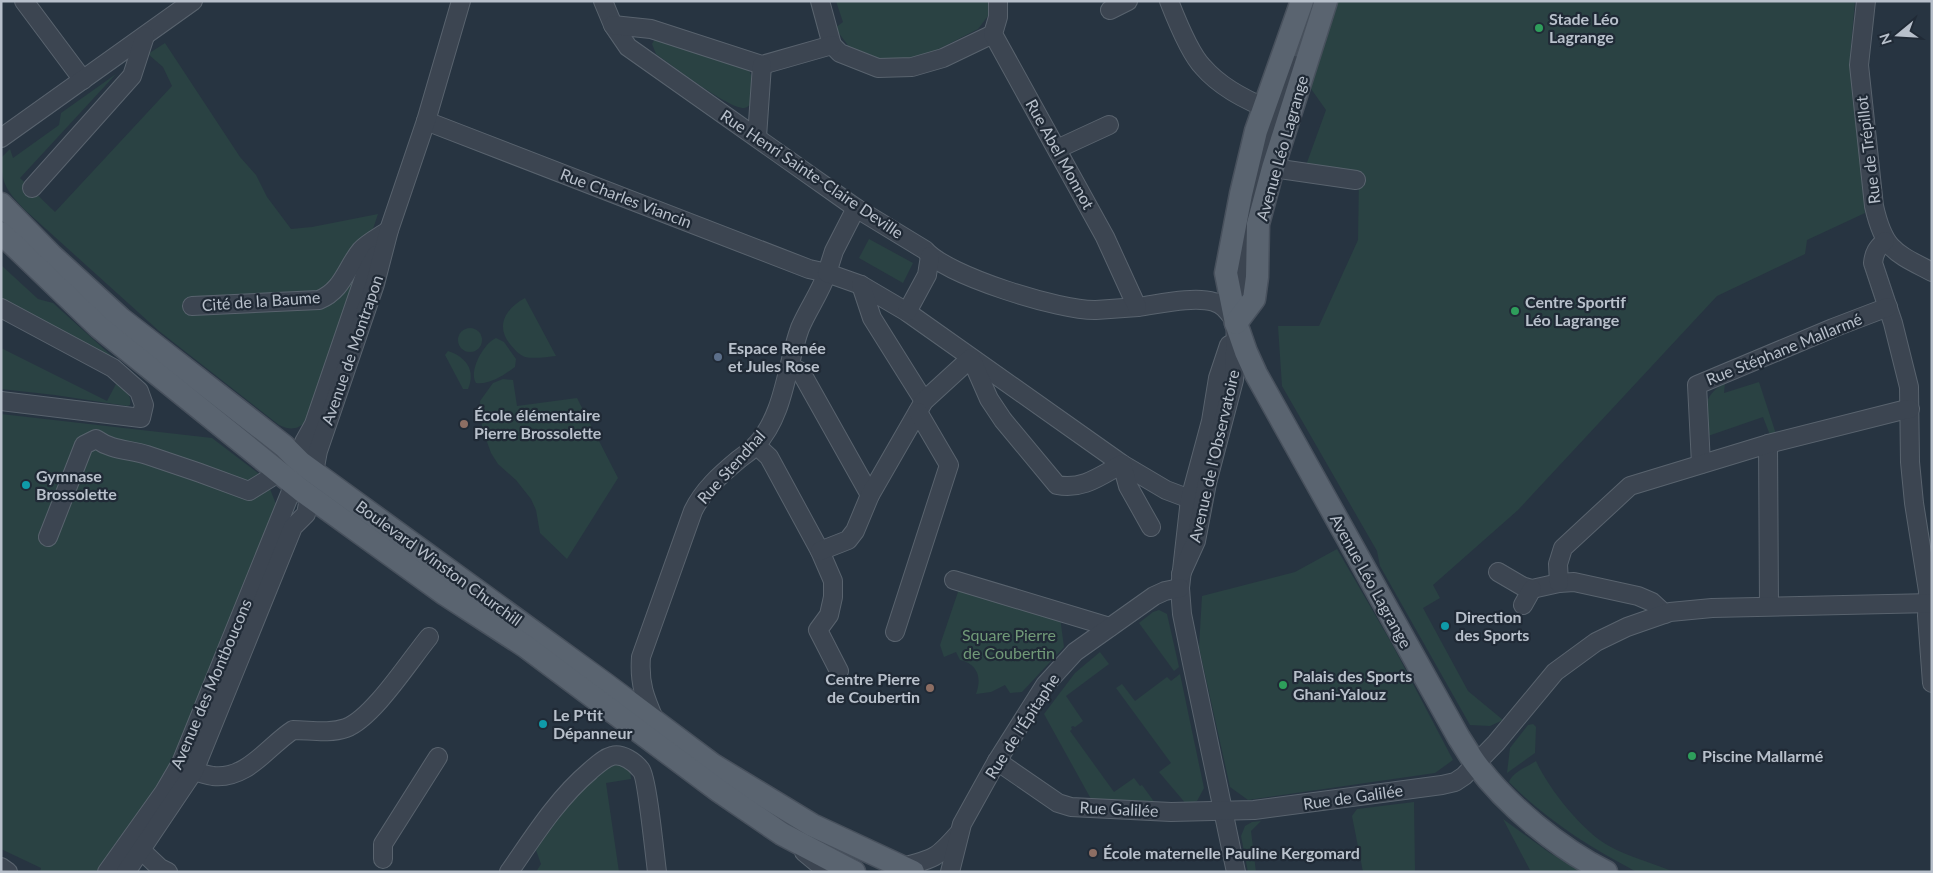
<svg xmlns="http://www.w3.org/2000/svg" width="1933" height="873" font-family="Lato,sans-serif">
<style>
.green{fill:#2a4243}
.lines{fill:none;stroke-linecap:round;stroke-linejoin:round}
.minor-casing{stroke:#59636e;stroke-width:20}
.major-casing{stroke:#48515d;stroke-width:25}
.minor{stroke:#3c4551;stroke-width:18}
.major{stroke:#5a6470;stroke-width:22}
.leisure-dot{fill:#2e9e5b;stroke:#202a36;stroke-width:2}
.service-dot{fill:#5c6f8a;stroke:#202a36;stroke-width:2}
.education-dot{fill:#8d6e63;stroke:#202a36;stroke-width:2}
.culture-dot{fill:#0f9aa8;stroke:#202a36;stroke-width:2}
.labels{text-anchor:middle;stroke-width:4.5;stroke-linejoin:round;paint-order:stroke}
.poi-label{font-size:16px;font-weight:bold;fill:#b8c0cb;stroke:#202a36;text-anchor:start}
.street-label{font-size:16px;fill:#b8c0cb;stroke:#202a36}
.park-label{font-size:16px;fill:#719a78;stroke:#202a36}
</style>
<rect width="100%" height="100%" fill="#273441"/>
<g class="green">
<polygon points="836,1 993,1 991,12 978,29 929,54 902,61 889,62 853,52 835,28 843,22"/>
<polygon points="1338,1 1855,1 1850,57 1865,213 1807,240 1805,254 1717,296 1518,510 1433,585 1440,598 1423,608 1468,691 1503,720 1490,726 1470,725 1380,566 1377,551 1282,386 1278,326 1319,326 1358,240 1359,176 1305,168 1326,110 1309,86"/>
<path d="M656 37 749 70 753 80V101C750 104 748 108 744 108 727 108 672 65 656 54L652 44Z"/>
<path d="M165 43 240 157 256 175 267 197 291 229 312 227 378 214 308 421C297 429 292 431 279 425L159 331 25 210C8 192 0 184 2 157L10 149 13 158 59 125 61 113 116 74 20 178 55 212 172 86 163 67 148 54Z"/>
<polygon points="869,239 913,263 903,283 859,258"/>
<polygon points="1,265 38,299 53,303 115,359 1,301"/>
<path d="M525 298 556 356C547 357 534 359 525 357 519 355 514 349 510 344 495 326 506 308 525 298Z"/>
<circle cx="470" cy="340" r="12"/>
<path d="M496 338 504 342 516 359 515 367C504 375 490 385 476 383 468 371 484 343 496 338Z"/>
<path d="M1 348 107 401 117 382C123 389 133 396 130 405L127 406 55 395 1 389Z"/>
<path d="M448 351C466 357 476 370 468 389H463L445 355Z"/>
<polygon points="503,379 513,380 517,406 577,398 618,478 567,559 540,533 536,510 531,499 516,480 498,464 491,453 482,428 480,401 493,383"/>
<path d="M1759 382 1777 437 1770 435 1763 417 1708 436C1706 411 1700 397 1725 383L1724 393Z"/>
<polygon points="1,414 212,438 266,479 278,509 209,681 163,780 96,872 40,872 41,868 1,849"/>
<polygon points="1337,549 1392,644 1453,760 1435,773 1248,800 1230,787 1199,647 1202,596 1295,572"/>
<path d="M960 586 1060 617 1064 647 1022 692 1010 693 1005 685 991 692 976 694C982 678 978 664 960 660L956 652 944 657 940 645Z"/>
<polygon points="1159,610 1167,614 1179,667 1174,671 1139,623 1153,612"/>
<polygon points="1100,652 1109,664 1066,696 1083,721 1075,727 1073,726 1071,727 1072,729 1070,731 1114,792 1134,778 1140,786 1142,785 1155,803 1091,799 1044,714 1075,673"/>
<polygon points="1180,674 1204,788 1197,801 1187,805 1159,772 1171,763 1116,688 1122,684 1135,701 1167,677 1171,681"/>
<polygon points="1533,724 1536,727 1535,753 1507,773 1510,748 1528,725"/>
<path d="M1536 761C1548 788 1583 832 1609 846 1629 857 1653 863 1674 872H1637L1633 870C1588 846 1545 819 1509 782 1513 772 1527 767 1536 761Z"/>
<polygon points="620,763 630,770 631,779 606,783 619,872 536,872 541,864 536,850 568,801 610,764"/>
<polygon points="1414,802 1415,872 1363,872 1352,816 1357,809"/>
<polygon points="1503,819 1550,853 1579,869 1579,872 1569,872 1568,870 1565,872 1531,872"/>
<polygon points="1261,821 1251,831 1256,872 1248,872 1241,836 1245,826 1252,822"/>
</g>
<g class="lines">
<g class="minor-casing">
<g id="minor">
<polyline points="24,1 83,80"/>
<path d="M603 1 613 25 628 47 856 208 925 250C947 276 1061 311 1096 310 1110 309 1124 308 1138 307 1160 304 1194 296 1214 302 1225 305 1229 314 1236 322"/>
<polyline points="820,1 832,45 840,53 878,68 912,67 943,58 993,34"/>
<polyline points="998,1 998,17 993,34 1105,237 1137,307"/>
<path d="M1169 1C1176 19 1190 54 1203 67 1222 89 1249 102 1276 112"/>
<path d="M1866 1 1859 65 1874 206C1884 250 1894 252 1932 272"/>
<polyline points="1110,10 1128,1"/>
<polyline points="613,25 651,29 762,65 832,45"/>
<path d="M426 121 809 269 827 273C820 293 808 309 800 328 786 366 785 414 756 445 751 451 744 455 738 460 720 475 703 490 693 511L641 657C639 684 645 698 655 721"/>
<polyline points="757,137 762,65"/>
<polyline points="1,138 193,1"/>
<polyline points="1057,149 1109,125"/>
<polyline points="1273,168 1356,180"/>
<polyline points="32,188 132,76 145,36"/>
<polyline points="856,208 834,251 827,273 861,285 907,312 1122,464 1166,490 1190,499"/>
<path d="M1885 241C1877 248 1874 253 1873 263L1893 323 1909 387 1910 462 1914 503 1928 591 1927 616 1932 683"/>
<polyline points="861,285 872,318 924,401"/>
<path d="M192 306 319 300C343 290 346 268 361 250 368 242 381 236 389 230"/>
<polyline points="1,308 113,368 139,391 144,405 141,418 1,401"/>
<polyline points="907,312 927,275 930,256"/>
<polyline points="1229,345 1218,378 1211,421 1190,499 1180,588 1182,614 1192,663 1236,872"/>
<polyline points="790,366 801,372 870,495"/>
<polyline points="1768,444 1769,606"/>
<polyline points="756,445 769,457 820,551 833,581 833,597 829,615 818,630 839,671"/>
<polyline points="1701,464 1697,385 1833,328 1888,307"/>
<path d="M48 537 84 445 96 439C113 451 128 449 147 455 181 466 215 478 249 491L270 478"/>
<path d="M820 551 848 540 855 531 870 495 924 401 971 358 989 399 1003 420 1057 485C1083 490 1100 476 1122 464L1128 486 1151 527"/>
<polyline points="1498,572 1522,586 1532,589 1559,583 1574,582 1638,596 1652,602 1665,614"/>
<polyline points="1181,574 1196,541 1207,483 1234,380 1236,323 1252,201 1269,135 1294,65"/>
<polyline points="954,580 1110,627"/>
<polyline points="1559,583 1558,564 1563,548 1630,486 1768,444 1903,410 1910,409"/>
<polyline points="1523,605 1532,589"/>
<polyline points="895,632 949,465 918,412"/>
<polyline points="997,761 1058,803 1071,807 1171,812 1254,810 1442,785 1455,782 1464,776 1496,743 1555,672 1596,642 1627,627 1670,612 1712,608 1932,603"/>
<path d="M194 771C200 773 207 775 213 776 247 780 268 746 293 730 310 730 329 734 346 728 373 718 410 660 429 637"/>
<polyline points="141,850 160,868 168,872"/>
<polyline points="804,852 828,872"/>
<polyline points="383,859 383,844 438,757"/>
<polyline points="1,867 8,872"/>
<path d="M902 867C934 859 937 858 958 834"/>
<polyline points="107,872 164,792 181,763 294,484 301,463 304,442 314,424 365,275 376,255"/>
<polyline points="126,872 194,771 293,527 306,514 318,451 375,284 389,230 426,121 461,1"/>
<path d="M509 872C534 836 557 799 590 771 597 765 604 758 612 756 622 753 635 762 641 770 647 777 655 857 657 872"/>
<polyline points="950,872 962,824 997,761 1045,685 1075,652 1154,596 1165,591 1180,588"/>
</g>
</g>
<g class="major-casing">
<g id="major">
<path d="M1302 1 1256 131 1241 194 1226 273 1236 323 1246 352 1256 374 1459 738C1465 747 1470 756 1476 764 1507 806 1560 849 1606 872"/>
<polyline points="1,204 51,255 121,319 284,446 301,463 605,684 713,765 812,825 913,872"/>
<polyline points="1,233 99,327 301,490 445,594 525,646 719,791 782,834 854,872"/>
<polyline points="1236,323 1254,299 1257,277 1258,224 1273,168 1326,1"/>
</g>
</g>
<use href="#minor" class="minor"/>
<use href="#major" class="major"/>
</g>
<g class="leisure-dot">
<circle cx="1539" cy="28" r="5"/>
<circle cx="1515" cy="311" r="5"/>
<circle cx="1283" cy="685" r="5"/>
<circle cx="1692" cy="756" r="5"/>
</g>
<circle class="service-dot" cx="718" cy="357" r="5"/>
<g class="education-dot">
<circle cx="464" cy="424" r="5"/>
<circle cx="930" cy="688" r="5"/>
<circle cx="1093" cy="853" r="5"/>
</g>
<g class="culture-dot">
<circle cx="26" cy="485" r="5"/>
<circle cx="1445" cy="626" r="5"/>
<circle cx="543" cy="724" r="5"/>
</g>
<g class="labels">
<g class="poi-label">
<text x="1549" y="25">Stade Léo<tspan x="1549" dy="18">Lagrange</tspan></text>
<text x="1525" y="308">Centre Sportif<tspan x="1525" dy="18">Léo Lagrange</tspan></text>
<text x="728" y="354">Espace Renée<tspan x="728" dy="18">et Jules Rose</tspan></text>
<text x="474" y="421">École élémentaire<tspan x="474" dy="18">Pierre Brossolette</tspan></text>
<text x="36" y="482">Gymnase<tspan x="36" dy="18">Brossolette</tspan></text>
<text x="1455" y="623">Direction<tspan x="1455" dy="18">des Sports</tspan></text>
<text x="1293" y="682">Palais des Sports<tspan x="1293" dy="18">Ghani-Yalouz</tspan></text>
<text x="920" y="685" text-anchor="end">Centre Pierre<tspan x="920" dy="18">de Coubertin</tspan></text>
<text x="553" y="721">Le P'tit<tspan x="553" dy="18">Dépanneur</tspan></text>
<text x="1702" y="762">Piscine Mallarmé</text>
<text x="1103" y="859">École maternelle Pauline Kergomard</text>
</g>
<g class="street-label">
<text transform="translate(1282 148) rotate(-74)" y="6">Avenue Léo Lagrange</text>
<text transform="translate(1868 150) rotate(-97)" y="6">Rue de Trépillot</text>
<text transform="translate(1060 154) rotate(61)" y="6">Rue Abel Monnot</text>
<text transform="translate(812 174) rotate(34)" y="6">Rue Henri Sainte-Claire Deville</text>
<text transform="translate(626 198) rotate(21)" y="6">Rue Charles Viancin</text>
<text transform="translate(261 301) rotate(-4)" y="6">Cité de la Baume</text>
<text transform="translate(1784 349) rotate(-22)" y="6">Rue Stéphane Mallarmé</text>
<text transform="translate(352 350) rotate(-71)" y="6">Avenue de Montrapon</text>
<text transform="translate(1214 456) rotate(-77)" y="6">Avenue de l'Observatoire</text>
<text transform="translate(731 467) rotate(-48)" y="6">Rue Stendhal</text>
<text transform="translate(439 563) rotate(36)" y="6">Boulevard Winston Churchill</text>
<text transform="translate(1371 581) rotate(61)" y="6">Avenue Léo Lagrange</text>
<text transform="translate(211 684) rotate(-67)" y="6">Avenue des Montboucons</text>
<text transform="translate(1022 726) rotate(-57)" y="6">Rue de l'Épitaphe</text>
<text transform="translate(1353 797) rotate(-8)" y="6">Rue de Galilée</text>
<text transform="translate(1119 809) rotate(3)" y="6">Rue Galilée</text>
</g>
<g class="park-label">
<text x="1009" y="641">Square Pierre<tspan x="1009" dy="18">de Coubertin</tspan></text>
</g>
</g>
<rect width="1933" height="873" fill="none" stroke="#b8c0cb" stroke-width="5"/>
<g transform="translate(1898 35) rotate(252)" stroke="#202a36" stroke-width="4" paint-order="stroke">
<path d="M0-4L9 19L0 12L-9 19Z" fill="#b8c0cb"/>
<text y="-8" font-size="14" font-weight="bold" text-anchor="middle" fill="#b8c0cb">N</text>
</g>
</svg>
